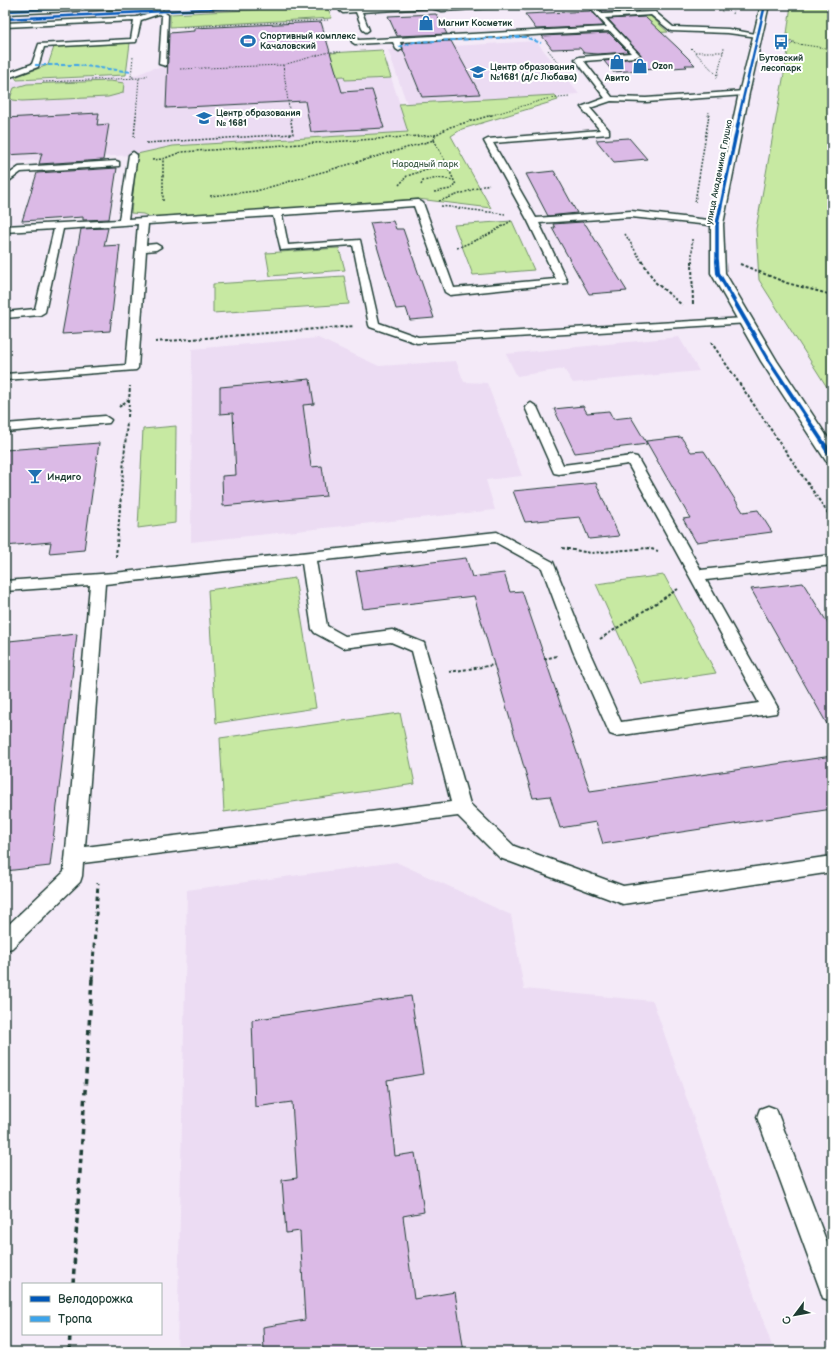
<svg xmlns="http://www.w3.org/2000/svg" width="837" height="1357" font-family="'Balsamiq Sans',sans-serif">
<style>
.built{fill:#ecdcf3}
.green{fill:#c7e9a2;stroke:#73936b}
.building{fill:#dbbae6;stroke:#1f3d34}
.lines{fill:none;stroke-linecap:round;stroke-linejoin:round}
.service-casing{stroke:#1f3d34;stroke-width:3}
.tertiary-casing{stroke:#1f3d34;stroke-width:3}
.path-far4{stroke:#1f3d34;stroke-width:1;stroke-dasharray:1.5 1.5;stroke-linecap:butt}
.path-far3{stroke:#1f3d34;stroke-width:1.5;stroke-dasharray:2 1.5;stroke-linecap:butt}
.path-far2{stroke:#1f3d34;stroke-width:2;stroke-dasharray:3 2;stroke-linecap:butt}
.path-far1{stroke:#1f3d34;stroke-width:3;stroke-dasharray:4.5 3.5;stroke-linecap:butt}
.path{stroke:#1f3d34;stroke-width:3.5;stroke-dasharray:5.5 4.5;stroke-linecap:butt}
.service{fill:#fff;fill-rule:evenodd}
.tertiary{fill:#fff;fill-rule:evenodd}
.quiet{stroke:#3da4eb;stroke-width:2;stroke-dasharray:4.5 2;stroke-linecap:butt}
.cycleway-far3-casing{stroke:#fff;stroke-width:3.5}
.cycleway-far2-casing{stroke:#fff;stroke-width:5}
.cycleway-far1-casing{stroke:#fff;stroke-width:6}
.cycleway-casing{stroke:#fff;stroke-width:8}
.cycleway-far3{stroke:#0057b8;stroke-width:2.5}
.cycleway-far2{stroke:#0057b8;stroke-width:3.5}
.cycleway-far1{stroke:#0057b8;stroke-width:4}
.cycleway{stroke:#0057b8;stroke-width:5.5}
.labels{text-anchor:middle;stroke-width:4;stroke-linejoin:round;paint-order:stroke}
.far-poi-label{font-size:9px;font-weight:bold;fill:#1f3d34;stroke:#fff;text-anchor:start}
.far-park-label{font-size:9px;fill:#415f4a;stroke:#fff}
.far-street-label{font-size:9px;fill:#1f3d34;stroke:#fff}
.poi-label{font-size:10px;font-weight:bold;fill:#1f3d34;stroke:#fff;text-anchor:start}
</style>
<rect width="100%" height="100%" fill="#f4eaf8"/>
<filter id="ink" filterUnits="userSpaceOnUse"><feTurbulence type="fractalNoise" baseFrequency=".025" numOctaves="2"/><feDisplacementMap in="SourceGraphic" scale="8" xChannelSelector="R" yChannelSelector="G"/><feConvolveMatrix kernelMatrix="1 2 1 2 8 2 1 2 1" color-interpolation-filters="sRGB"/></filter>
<g filter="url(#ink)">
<g class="built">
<polygon points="536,41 579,94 407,104 388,50"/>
<polygon points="382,50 409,132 173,146 133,155 5,162 5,82 131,77 153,68 300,61"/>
<polygon points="679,337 699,371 573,383 564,369 517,376 506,354"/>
<polygon points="318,338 379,366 456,361 464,382 487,383 522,476 486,480 495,510 191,542 192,349"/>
<polygon points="396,862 511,915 524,989 653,1001 774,1352 177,1352 187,890"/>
</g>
<g class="green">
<polygon points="791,5 832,5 832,395 759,280 756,229 789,46 795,42 786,41"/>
<polygon points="327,6 332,18 170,27 170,14"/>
<polygon points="649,15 668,32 630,34 613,17"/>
<polygon points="130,43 126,75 17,80 15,77 48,65 54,47"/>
<polygon points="382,50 391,78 345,80 344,76 303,79 330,53"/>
<polygon points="110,81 124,83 123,93 108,97 22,101 13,100 10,98 14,88 27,84"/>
<polygon points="555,95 558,100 462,129 451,136 491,208 418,199 152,218 143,214 131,213 137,154 173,146 408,132 399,104"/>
<polygon points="512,221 534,270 473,275 454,225"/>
<polygon points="339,248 345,270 270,276 266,253"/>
<polygon points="344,276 349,304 213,313 213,284"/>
<polygon points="176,426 175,523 138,528 143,429"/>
<polygon points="664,575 716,673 641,684 596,584"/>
<polygon points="295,578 316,708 216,723 208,590"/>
<polygon points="400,713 415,784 224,812 220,738"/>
</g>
<g class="building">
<polygon points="636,8 639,11 603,12 601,10"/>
<polygon points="591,11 604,26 536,29 525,14"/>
<polygon points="436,14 447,34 397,36 388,16"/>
<polygon points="645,17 677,47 695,65 685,65 687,67 613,72 604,61 636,58 641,55 608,19"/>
<polygon points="321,22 342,92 372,90 384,128 311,132 305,101 166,108 169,33 194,31 194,28"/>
<polygon points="609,33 628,52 598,54 584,53 580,48 552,49 542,36"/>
<polygon points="451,41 480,94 422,97 403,50 402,43"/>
<polygon points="99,113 97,125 109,124 103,160 39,164 42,153 5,155 5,118"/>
<polygon points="629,138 647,159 614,162 596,140"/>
<polygon points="117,168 109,219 83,220 83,217 22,221 37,173"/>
<polygon points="554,171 577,213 548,216 526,174"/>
<polygon points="393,221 396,229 403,229 434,318 410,320 406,308 396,309 370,223"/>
<polygon points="582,222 586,225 627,291 589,294 552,228 555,228 553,224"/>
<polygon points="108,228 104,246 120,245 110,331 62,334 81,229"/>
<polygon points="310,379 314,404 303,405 311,467 322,466 326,496 223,506 222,476 236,475 233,413 220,414 220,387"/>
<polygon points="583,406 587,413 609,411 613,419 631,417 647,444 575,453 554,409"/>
<polygon points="681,437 691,452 704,451 743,512 758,510 772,532 696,542 683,519 690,518 646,441"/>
<polygon points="99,443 84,550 49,553 51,542 5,546 5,450"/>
<polygon points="596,483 619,536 589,539 580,517 525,522 513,491"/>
<polygon points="466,558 472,577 504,573 510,592 522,591 590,791 832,756 832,809 603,844 596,822 560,828 550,796 533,798 474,596 363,609 356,571"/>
<polygon points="803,583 832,630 832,733 751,589"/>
<polygon points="77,634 50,866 5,871 5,665 9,641"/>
<polygon points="411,996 423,1074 387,1080 395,1156 415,1153 424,1212 403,1216 414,1299 455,1292 464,1352 264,1352 263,1327 305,1320 300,1231 286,1233 282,1180 297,1178 292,1102 255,1107 252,1020"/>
</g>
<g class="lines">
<g class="service-casing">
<g id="service">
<polygon points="157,5 163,5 162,11 168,15 166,66 159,64 162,16 159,14 141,20 136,42 44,47 38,67 5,79 5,74 32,64 39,44 131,39 134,21 5,27 5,23 137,17 156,11"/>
<polygon points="415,5 434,5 442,7 510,5 507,7 442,11 431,8 362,12 369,30 366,32 363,30 356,12 343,13 340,11 343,9"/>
<polygon points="520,5 549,5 550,6 547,8 524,9"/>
<polygon points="588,5 594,5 602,14 655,12 673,27 728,29 761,35 758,37 728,33 671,31 651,15 605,18 640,55 636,57 584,61 612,97 646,98 744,91 748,93 744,95 646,102 611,101 590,108 609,130 609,134 493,143 536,218 631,211 717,221 722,224 720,226 631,217 539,223 567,281 566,283 450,295 445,292 414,206 282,215 288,245 360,240 379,323 418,337 745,318 749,319 750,321 749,323 417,343 370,327 369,325 353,245 281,250 273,216 148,224 146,245 156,244 161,247 156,250 146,251 138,368 136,370 5,380 5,374 126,365 138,224 63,229 45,312 40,315 5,318 5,312 35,309 54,229 5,232 5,226 119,220 129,155 133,152 137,155 128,219 418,200 423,203 454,288 556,279 528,221 484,141 488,139 600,130 581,107 605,98 575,59 579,57 631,53 610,31 400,42 402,49 399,51 396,49 393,42 355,44 352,42 350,36 355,35 358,40 607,27"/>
<polygon points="116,161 119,162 119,166 21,172 5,184 5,177 19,167"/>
<path d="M531 403 537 407 563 465 632 456 637 457 701 570 832 555V565L706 580 778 708 776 713 616 736 610 734 573 651 542 568 495 542 316 561 327 626 345 636 392 630 424 643 470 804 514 846 623 886 832 856V872L623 904 500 858 458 816 83 863 82 876 80 882 12 948 5 950V928L64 872 90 585 5 591V581L114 573 497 532 553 562 589 651 621 722 759 703 628 464 559 474 554 473 525 407ZM302 563 312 629 315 633 343 648 391 642 412 651 451 802 85 847 105 584Z"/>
<polygon points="105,416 111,420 109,423 5,432 5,424"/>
<polygon points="768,1106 776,1109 832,1256 832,1301 823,1298 820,1289 757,1117 760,1109"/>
</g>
</g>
<g class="tertiary-casing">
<g id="tertiary">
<polygon points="84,5 148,5 144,8 5,14 5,8"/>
<polygon points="761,5 769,5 749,93 723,224 725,273 777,361 832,444 832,462 826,461 761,361 711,273 711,224 739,93"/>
</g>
</g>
<g class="path-far4">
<polyline points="714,5 723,12"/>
<polyline points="182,11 317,5"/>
<polyline points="732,14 735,5"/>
<polyline points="183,27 328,20"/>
<polyline points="777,41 832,49"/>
<polyline points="691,48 717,75"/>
<polyline points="548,50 560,65"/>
<polyline points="695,52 723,52"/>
<polyline points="133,57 131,77 134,77"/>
<polyline points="283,65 290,116"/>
<polyline points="180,69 283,65 329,52 341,52"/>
<polyline points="717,78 724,48"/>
<polyline points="43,82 140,78 148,75"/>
<polyline points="136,116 139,78"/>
<polyline points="489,116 546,99 570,97"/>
<polyline points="708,116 709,112"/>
</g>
<g class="path-far3">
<polyline points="134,137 136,115"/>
<polyline points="146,143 293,134 290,115"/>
<polyline points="152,160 163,159"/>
<polyline points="399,185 407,176 446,163 434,140"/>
<polyline points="421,185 423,181 438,178 454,180"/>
<polyline points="434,192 451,189 456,185 446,163"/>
<polyline points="210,196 256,191 434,140 435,135"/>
<polyline points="163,201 163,159 181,152 435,135 450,127 492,115"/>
<polyline points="439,201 489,184"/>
<polyline points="695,202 709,115"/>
<polyline points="441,206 505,214"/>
<polyline points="625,234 642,262"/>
<polyline points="692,239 692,262"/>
<polyline points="457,248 486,236 511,221"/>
</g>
<g class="path-far2">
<polyline points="642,261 655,282 682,305"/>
<polyline points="692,261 693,306"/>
<polyline points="740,264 787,283 832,295"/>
<polyline points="155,342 354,326"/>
<polyline points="711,342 832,519"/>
<polyline points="119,407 129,399"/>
<polyline points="128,417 130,386"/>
<polyline points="562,548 591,553 648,548 658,551"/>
<polyline points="116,557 127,422"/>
<polyline points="600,639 678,589"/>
<polyline points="544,659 557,656"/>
<polyline points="449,672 494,665"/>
</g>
<polyline class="path-far1" points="92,980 98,883"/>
<g class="path">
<polyline points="73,1284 92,979"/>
<polyline points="69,1352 70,1334"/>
</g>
<use href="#service" class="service"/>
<use href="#tertiary" class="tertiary"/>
<g class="quiet">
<polyline points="399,47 414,42 517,37 525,37 541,43"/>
<polyline points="35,65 77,65 132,72"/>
</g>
<g class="cycleway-far3-casing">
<g id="cycleway-far3">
<polyline points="5,11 144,5"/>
<polyline points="5,19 288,5"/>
<polyline points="739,116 765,5"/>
</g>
</g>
<g class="cycleway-far2-casing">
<polyline id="cycleway-far2" points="717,262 717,224 740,115"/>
</g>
<g class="cycleway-far1-casing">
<polyline id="cycleway-far1" points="717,261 718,273 769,361 826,447"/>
</g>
<g class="cycleway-casing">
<polyline id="cycleway" points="825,446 832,457"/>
</g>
<use href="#cycleway-far3" class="cycleway-far3"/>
<use href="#cycleway-far2" class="cycleway-far2"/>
<use href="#cycleway-far1" class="cycleway-far1"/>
<use href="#cycleway" class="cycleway"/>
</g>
</g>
<defs>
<g id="shop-bare" transform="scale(1.2)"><path d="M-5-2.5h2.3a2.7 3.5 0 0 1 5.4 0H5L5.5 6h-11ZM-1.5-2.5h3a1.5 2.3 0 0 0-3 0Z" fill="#1f6fb2" stroke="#fff" stroke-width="2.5" paint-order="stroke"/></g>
<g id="stadium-bare" transform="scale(1.2)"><path d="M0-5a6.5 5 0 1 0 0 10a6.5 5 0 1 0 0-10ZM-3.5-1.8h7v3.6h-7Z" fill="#1f6fb2" stroke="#fff" stroke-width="2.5" paint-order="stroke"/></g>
<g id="bus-bare" transform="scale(1.2)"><path d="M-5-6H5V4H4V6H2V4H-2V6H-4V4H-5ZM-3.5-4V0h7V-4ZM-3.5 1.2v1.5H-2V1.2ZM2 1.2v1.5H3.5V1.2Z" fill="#1f6fb2" stroke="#fff" stroke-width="2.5" paint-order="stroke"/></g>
<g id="school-bare" transform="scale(1.2)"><path d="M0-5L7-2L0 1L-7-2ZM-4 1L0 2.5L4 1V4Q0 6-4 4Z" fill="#1f6fb2" stroke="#fff" stroke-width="2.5" paint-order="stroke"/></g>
<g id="bar-bare" transform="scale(1.2)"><path d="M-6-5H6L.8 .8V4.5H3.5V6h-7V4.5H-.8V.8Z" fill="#1f6fb2" stroke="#fff" stroke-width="2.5" paint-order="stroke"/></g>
</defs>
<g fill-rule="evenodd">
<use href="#shop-bare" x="426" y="23"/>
<use href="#stadium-bare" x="248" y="41"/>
<use href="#bus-bare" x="781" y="42"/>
<use href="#shop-bare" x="617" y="62"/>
<use href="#shop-bare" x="640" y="66"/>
<use href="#school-bare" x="478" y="72"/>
<use href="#school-bare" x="204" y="118"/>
<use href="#bar-bare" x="35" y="476"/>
</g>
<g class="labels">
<g class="far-poi-label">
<text x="438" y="26">Магнит Косметик</text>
<text x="260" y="39">Спортивный комплекс<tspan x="260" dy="10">Качаловский</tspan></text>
<text x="781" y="61" text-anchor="middle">Бутовский<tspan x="781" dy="10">лесопарк</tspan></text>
<text x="652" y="69">Ozon</text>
<text x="490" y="70">Центр образования<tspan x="490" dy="10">№1681 (д/с Любава)</tspan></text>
<text x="617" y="81" text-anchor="middle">Авито</text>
<text x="216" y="116">Центр образования<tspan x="216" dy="10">№ 1681</tspan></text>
</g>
<g class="far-park-label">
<text x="425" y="167">Народный парк</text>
</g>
<g class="far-street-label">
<text transform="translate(719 172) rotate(-79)" y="3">улица Академика Глушко</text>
</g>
<g class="poi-label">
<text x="47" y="480">Индиго</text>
</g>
</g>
<rect width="837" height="1357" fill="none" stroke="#fff" stroke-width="20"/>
<rect x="10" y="10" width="817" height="1337" fill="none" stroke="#1f3d34" stroke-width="1.5" filter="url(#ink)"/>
<rect x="22" y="1283" width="140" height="52" fill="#ffffff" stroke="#a5b1ae"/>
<rect x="30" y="1296" width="20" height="6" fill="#0057b8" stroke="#a5b1ae"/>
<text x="58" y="1303" font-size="12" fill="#1f3d34">Велодорожка</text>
<rect x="30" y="1316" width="20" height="6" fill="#3da4eb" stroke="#a5b1ae"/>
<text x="58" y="1323" font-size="12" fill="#1f3d34">Тропа</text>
<g transform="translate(795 1315) rotate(238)" stroke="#ffffff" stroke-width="3" paint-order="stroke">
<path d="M0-3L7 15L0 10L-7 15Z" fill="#1f3d34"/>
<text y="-6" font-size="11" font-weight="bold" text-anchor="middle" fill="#1f3d34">С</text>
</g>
</svg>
